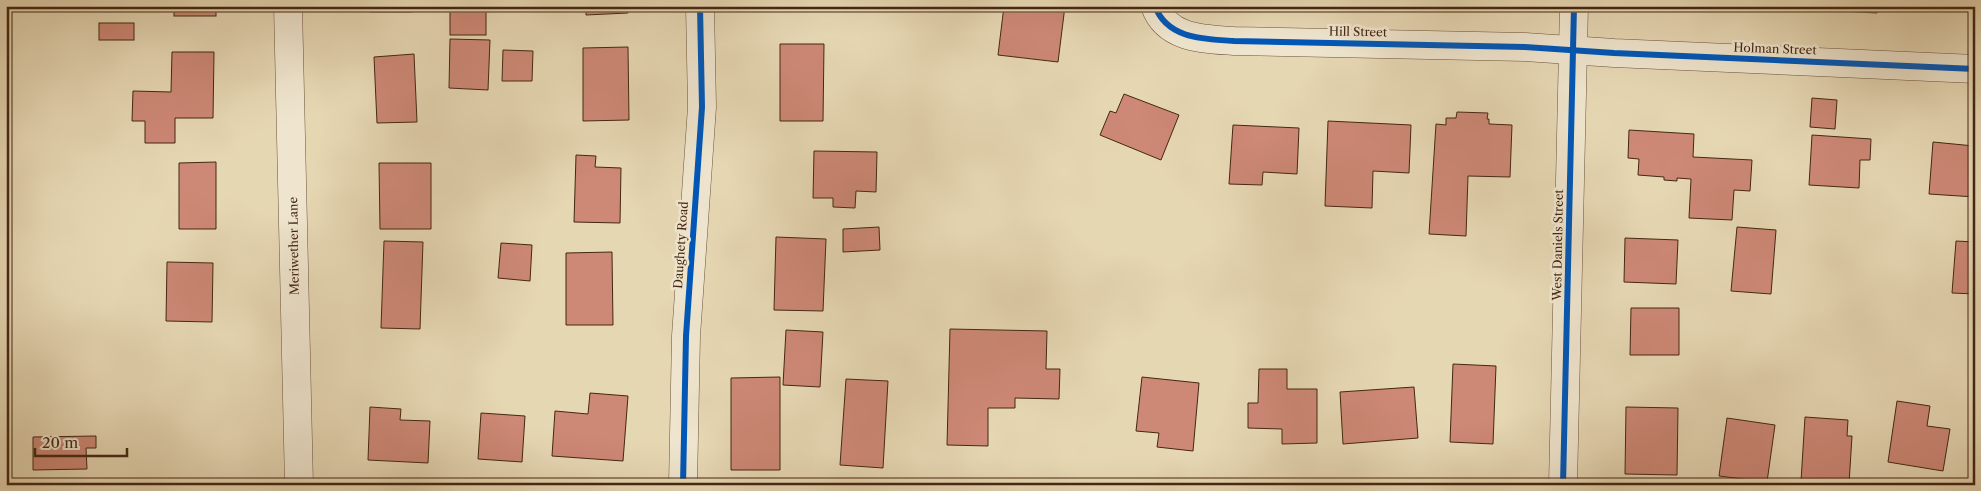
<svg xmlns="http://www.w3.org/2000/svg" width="1981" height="491" font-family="'Libre Caslon Text',serif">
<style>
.building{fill:#cd8876;stroke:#442712}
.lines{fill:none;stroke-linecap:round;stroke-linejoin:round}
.street-casing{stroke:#6c533a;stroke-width:29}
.street{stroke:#efe5ce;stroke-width:28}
.cycleway-casing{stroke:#efe5ce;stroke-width:9}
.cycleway{stroke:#0057b8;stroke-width:6}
.labels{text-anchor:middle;stroke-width:5;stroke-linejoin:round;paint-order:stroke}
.street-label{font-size:12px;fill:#442712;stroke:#efe5ce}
</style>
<rect width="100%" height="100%" fill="#e6d7b3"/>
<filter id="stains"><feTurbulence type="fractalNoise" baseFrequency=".004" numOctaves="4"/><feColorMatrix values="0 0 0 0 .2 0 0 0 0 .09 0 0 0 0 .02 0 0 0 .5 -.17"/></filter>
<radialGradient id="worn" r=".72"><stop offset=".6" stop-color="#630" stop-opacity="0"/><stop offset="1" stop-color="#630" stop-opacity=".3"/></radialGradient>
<g class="building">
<rect x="174" y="6" width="42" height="10"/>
<rect x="370" y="6" width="42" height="6"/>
<rect x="450" y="6" width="36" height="29"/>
<polygon points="586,6 628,6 628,13 586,15"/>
<polygon points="1004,6 1065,6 1058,62 998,55"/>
<polygon points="1773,6 1817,6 1817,11 1773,8"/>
<polygon points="1840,6 1878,6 1877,13 1840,11"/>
<rect x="99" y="23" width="35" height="17"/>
<polygon points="450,39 490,40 488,90 449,88"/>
<polygon points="780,44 824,44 823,121 780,121"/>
<polygon points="628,47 629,120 583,121 583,48"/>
<polygon points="503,50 533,51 532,81 502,81"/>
<polygon points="172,52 214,52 213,118 175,118 175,143 145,143 145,121 132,121 133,91 171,92"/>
<polygon points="414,54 417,122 377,123 374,57"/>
<polygon points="1124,94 1179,115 1161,160 1100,135 1110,111 1116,113"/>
<polygon points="1812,98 1837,100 1835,129 1810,127"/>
<polygon points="1457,112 1488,113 1487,119 1489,119 1489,124 1512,125 1510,177 1468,176 1466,236 1429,234 1436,124 1446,125 1446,118 1456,118"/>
<polygon points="1328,121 1411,125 1409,173 1373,171 1372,208 1325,206"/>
<polygon points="1233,125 1299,128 1297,174 1263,172 1262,185 1229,184"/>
<polygon points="1629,130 1694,134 1693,157 1752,160 1750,191 1734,190 1732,220 1689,218 1691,179 1677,178 1677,181 1664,180 1664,177 1638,175 1639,159 1628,158"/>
<polygon points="1812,135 1871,139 1870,160 1860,160 1859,188 1809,185"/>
<polygon points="1975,136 1975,197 1929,194 1933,142 1974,146"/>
<polygon points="814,151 877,152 876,192 856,191 855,208 833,207 833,198 813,198"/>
<polygon points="576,155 596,156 595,167 621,168 620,223 574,222"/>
<polygon points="216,162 216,229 179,229 179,163"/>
<polygon points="379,163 431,163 431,229 380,229"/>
<polygon points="879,227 880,250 843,252 843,229"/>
<polygon points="1737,227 1776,230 1771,294 1731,291"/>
<polygon points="776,237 826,239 823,311 774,310"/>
<polygon points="1625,238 1678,240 1676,284 1624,282"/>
<polygon points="384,241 423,242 420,329 381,328"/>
<polygon points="1956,241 1975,242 1975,294 1952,293"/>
<polygon points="501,243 532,245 530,281 498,278"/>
<polygon points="612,252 613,325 566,325 566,253"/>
<polygon points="167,262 213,263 212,322 166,321"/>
<polygon points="1631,308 1679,308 1679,355 1630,355"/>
<polygon points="950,329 1047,331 1046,369 1060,369 1059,399 1015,398 1015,408 988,408 988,446 947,445"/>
<polygon points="786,330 823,332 820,387 783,385"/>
<polygon points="1453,364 1496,366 1493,444 1450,442"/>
<polygon points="1259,369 1287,369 1287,389 1317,389 1317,443 1282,444 1282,429 1248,428 1248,403 1258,403"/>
<polygon points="780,377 780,470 731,470 731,378"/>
<polygon points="1142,377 1199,383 1193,451 1157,447 1159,433 1136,431"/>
<polygon points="846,379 888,381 883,468 840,465"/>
<polygon points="1414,387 1418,438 1343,444 1340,392"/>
<polygon points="590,393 628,396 623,461 552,456 555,411 588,414"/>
<polygon points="1897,401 1930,406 1927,426 1950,429 1943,471 1888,462"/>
<polygon points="370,407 401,409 400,420 430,421 428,463 368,460"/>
<polygon points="1626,407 1678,408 1677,475 1625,474"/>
<polygon points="481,413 525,416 522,462 478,459"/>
<polygon points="1805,417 1848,420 1847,436 1852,436 1849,484 1801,481"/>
<polygon points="1727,418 1775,425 1767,482 1719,476"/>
<polygon points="96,436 96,448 86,448 87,469 33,470 33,437"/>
</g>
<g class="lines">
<g class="street-casing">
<g id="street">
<polyline points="288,6 299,485"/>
<path d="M1155 6C1167 39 1204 39 1234 41L1525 47 1614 53 1975 69"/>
<polyline points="683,485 686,336 702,107 700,6"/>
<polyline points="1563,485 1574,6"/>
</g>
</g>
<use href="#street" class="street"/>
<g class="cycleway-casing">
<g id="cycleway">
<path d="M1155 6C1167 39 1204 39 1234 41L1525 47 1614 53 1975 69"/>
<polyline points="683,485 686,336 702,107 700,6"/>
<polyline points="1563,485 1574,6"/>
</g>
</g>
<use href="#cycleway" class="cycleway"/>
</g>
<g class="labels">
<g class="street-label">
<text transform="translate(1358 32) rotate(1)" y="4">Hill Street</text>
<text transform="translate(1775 49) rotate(2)" y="4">Holman Street</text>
<text transform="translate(681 245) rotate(-86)" y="4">Daughety Road</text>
<text transform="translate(1558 245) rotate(-89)" y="4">West Daniels Street</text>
<text transform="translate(294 246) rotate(-91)" y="4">Meriwether Lane</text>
</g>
</g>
<rect width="1981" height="491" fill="none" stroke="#e6d7b3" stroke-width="25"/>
<rect x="8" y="8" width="1966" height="476" fill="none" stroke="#442712" stroke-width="2.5"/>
<rect x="12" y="12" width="1956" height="466" fill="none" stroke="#442712"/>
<path d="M35 448v8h92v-8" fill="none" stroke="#442712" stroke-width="2.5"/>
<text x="42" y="448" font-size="15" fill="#442712" stroke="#efe5ce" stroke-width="4" paint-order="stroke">20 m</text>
<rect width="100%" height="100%" filter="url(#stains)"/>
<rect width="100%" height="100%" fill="url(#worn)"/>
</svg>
